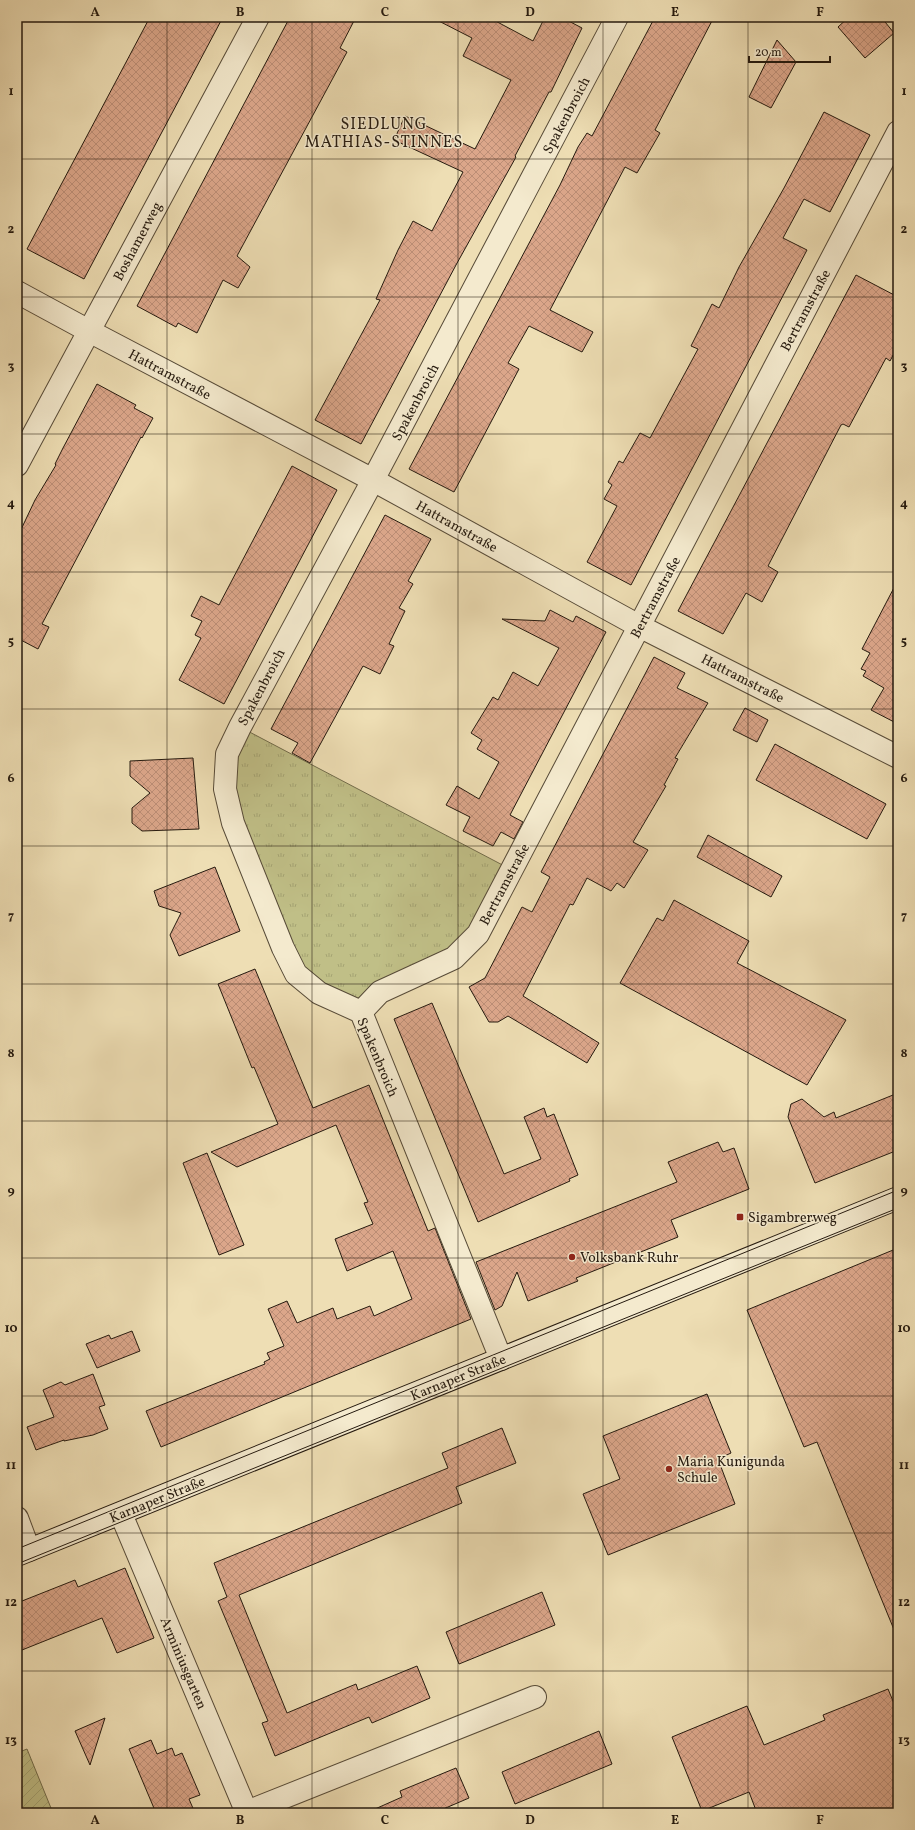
<svg xmlns="http://www.w3.org/2000/svg" width="915" height="1830" font-family="Vollkorn,serif">
<style>
.park{fill:url(#park-tufts);stroke:#726c4b}
.garden{fill:url(#garden-furrows);stroke:#726c4b}
.building{fill:url(#building-cross-hatch);stroke:#251a0f}
.lines{fill:none;stroke-linecap:round;stroke-linejoin:round}
.street-casing{stroke:#574b38;stroke-width:24}
.secondary-casing{stroke:#251a0f;stroke-width:24}
.street{stroke:#f4eace;stroke-width:22}
.secondary{stroke:#f4eace;stroke-width:22}
.tram{stroke:#251a0f;stroke-width:1}
.grid{fill:none;stroke:#251a0f;stroke-width:1;stroke-opacity:0.55}
.poi-dot{fill:#8f2418;stroke:#f4eace;stroke-width:1.5}
.labels{text-anchor:middle;stroke-width:3;stroke-linejoin:round;paint-order:stroke}
.street-label{font-size:14px;fill:#251a0f;stroke:#f4eace}
.poi-label{font-size:14px;fill:#251a0f;stroke:#f4eace;text-anchor:start}
.quarter-label{font-size:16px;letter-spacing:1px;fill:#251a0f;stroke:#f4eace}
.neatline{fill:none;stroke:#251a0f;stroke-width:1.5}
.grid-label{font-size:13px;text-anchor:middle;font-weight:bold;fill:#251a0f}
</style>
<defs>
<pattern id="park-tufts" width="24" height="20" patternUnits="userSpaceOnUse"><rect width="24" height="20" fill="#c0bf87"/><path d="M3 7l-1-3M5 7V3M7 7l1-3M15 17l-1-3M17 17v-4M19 17l1-3" fill="none" stroke="#a5a473"/></pattern>
<pattern id="garden-furrows" width="10" height="10" patternUnits="userSpaceOnUse"><rect width="10" height="10" fill="#c0bf87"/><path d="M-1 1l2-2M0 10L10 0M9 11l2-2" fill="none" stroke="#a5a473"/></pattern>
<pattern id="building-cross-hatch" width="8" height="8" patternUnits="userSpaceOnUse"><rect width="8" height="8" fill="#dba68a"/><path d="M0 0l8 8M0 8l8-8" fill="none" stroke="#bc8e76"/></pattern>
</defs>
<rect width="100%" height="100%" fill="#eedeb4"/>
<filter id="stains"><feTurbulence type="fractalNoise" baseFrequency=".005" numOctaves="4"/><feColorMatrix values="0 0 0 0 .2 0 0 0 0 .09 0 0 0 0 .02 0 0 0 .5 -.17"/></filter>
<radialGradient id="worn" r=".72"><stop offset=".6" stop-color="#630" stop-opacity="0"/><stop offset="1" stop-color="#630" stop-opacity=".3"/></radialGradient>
<polygon class="park" points="240,727 512,870 478,934 361,1012 296,974 233,823"/>
<polygon class="garden" points="27,1749 53,1813 17,1813 17,1753"/>
<g class="building">
<polygon points="150,17 223,17 84,279 27,249"/>
<polygon points="290,17 356,17 340,48 347,52 237,256 250,267 238,288 223,280 197,333 178,323 176,327 137,306"/>
<polygon points="431,17 488,17 533,41 545,17 561,17 582,28 551,92 549,92 515,156 516,157 456,265 361,444 315,420 380,300 376,299 398,250 413,221 432,231 463,172 394,140 405,116 475,149 511,80 463,56 472,38"/>
<polygon points="655,17 714,17 655,130 660,133 637,173 625,167 550,310 593,332 582,352 529,326 508,363 519,369 454,492 409,469 560,185 578,147 587,133 592,136"/>
<polygon points="849,17 881,17 894,33 865,58 838,27"/>
<polygon points="777,40 796,62 771,108 749,97"/>
<polygon points="824,112 870,135 830,212 804,199 783,238 807,250 631,585 587,562 617,506 604,499 612,485 608,482 619,461 623,463 640,433 650,438 698,349 691,346 712,304 719,308 739,267 784,188"/>
<polygon points="856,275 898,297 898,346 890,361 886,358 849,427 843,424 841,425 768,566 778,572 762,602 746,593 723,634 678,611"/>
<polygon points="97,384 136,405 134,408 153,418 142,438 141,437 42,624 49,627 38,649 17,638 17,538 35,500 56,465 55,464 63,448"/>
<polygon points="292,466 337,490 224,704 179,680 201,638 195,635 202,621 191,616 201,596 219,605"/>
<polygon points="385,515 431,539 408,581 413,584 399,608 405,611 389,644 394,646 380,674 363,666 310,763 292,753 298,743 271,729"/>
<polygon points="898,580 898,724 871,710 884,688 863,676 866,671 861,669 870,653 862,649"/>
<polygon points="550,610 573,622 576,616 606,632 510,815 523,822 514,839 501,832 493,846 463,831 470,817 446,805 457,786 479,799 499,762 477,749 482,740 471,733 493,697 498,700 513,672 538,686 559,648 502,619 545,621"/>
<polygon points="654,657 685,673 677,688 708,703 675,758 678,759 664,785 666,786 633,842 648,850 624,888 617,883 611,891 587,878 573,905 570,904 523,996 599,1043 587,1063 508,1016 498,1022 489,1022 469,987 485,978 522,907 532,912 550,877 541,872"/>
<polygon points="745,708 768,720 757,742 733,730"/>
<polygon points="775,744 886,804 867,839 756,780"/>
<polygon points="193,758 199,829 142,831 132,823 132,808 150,793 130,776 130,761"/>
<polygon points="708,835 782,876 771,897 697,857"/>
<polygon points="215,867 240,931 179,956 170,935 181,913 159,906 154,891"/>
<polygon points="674,900 749,941 737,963 846,1020 807,1085 620,983 657,918 663,921"/>
<polygon points="255,969 313,1108 369,1085 428,1231 435,1228 471,1319 161,1447 146,1411 265,1364 264,1362 270,1359 267,1353 284,1346 268,1309 287,1301 297,1323 333,1308 337,1319 370,1306 374,1316 412,1299 393,1251 347,1271 335,1239 373,1224 364,1203 368,1202 336,1125 237,1167 211,1152 278,1124 254,1067 252,1068 218,984"/>
<polygon points="432,1003 504,1174 541,1159 524,1117 544,1108 547,1117 554,1114 578,1175 569,1179 570,1181 478,1222 394,1019"/>
<polygon points="898,1093 898,1150 815,1183 788,1117 791,1104 802,1099 824,1117 834,1112 836,1118"/>
<polygon points="718,1142 723,1152 734,1148 749,1189 671,1220 678,1237 576,1278 578,1281 528,1301 517,1272 502,1306 495,1310 476,1262 677,1182 668,1162"/>
<polygon points="207,1153 244,1245 219,1255 183,1163"/>
<polygon points="898,1248 898,1636 897,1637 817,1442 804,1447 747,1310"/>
<polygon points="132,1331 140,1351 97,1368 86,1344 109,1335 111,1339"/>
<polygon points="93,1374 105,1405 99,1407 108,1429 93,1435 64,1441 64,1440 36,1450 27,1427 54,1417 43,1390 61,1382 65,1385"/>
<polygon points="707,1394 731,1453 718,1459 735,1504 608,1555 583,1494 620,1479 603,1436"/>
<polygon points="502,1428 516,1463 456,1487 462,1503 239,1595 287,1713 356,1684 358,1690 417,1666 430,1698 372,1723 369,1717 275,1756 262,1723 268,1721 218,1601 227,1597 214,1563 448,1468 442,1453"/>
<polygon points="125,1568 154,1638 117,1653 102,1618 17,1652 17,1603 75,1580 78,1587"/>
<polygon points="542,1592 555,1625 459,1664 446,1632"/>
<polygon points="888,1689 898,1713 898,1813 757,1813 749,1792 702,1811 672,1737 747,1706 764,1745 825,1720 823,1715"/>
<polygon points="105,1718 90,1765 75,1731"/>
<polygon points="599,1731 612,1764 515,1804 502,1772"/>
<polygon points="151,1740 157,1754 172,1748 175,1756 182,1753 200,1795 189,1799 195,1813 156,1813 129,1749"/>
<polygon points="456,1768 469,1798 434,1813 366,1813 402,1797 400,1791"/>
</g>
<g class="lines">
<g class="street-casing">
<g id="street">
<polyline points="17,292 89,331 373,480 639,626 898,757"/>
<polyline points="17,465 258,17"/>
<polyline points="361,1012 380,992 454,958 478,934 898,132"/>
<polyline points="501,1359 361,1012 319,993 296,974 283,948 233,823 225,789 227,754 240,727 373,480 617,17"/>
<polyline points="121,1514 247,1813"/>
<polyline points="17,1518 29,1550"/>
<polyline points="247,1812 535,1697"/>
</g>
</g>
<g class="secondary-casing">
<polyline id="secondary" points="17,1555 898,1198"/>
</g>
<use href="#street" class="street"/>
<use href="#secondary" class="secondary"/>
<g class="tram">
<polyline points="17,1549 898,1190"/>
<polyline points="17,1564 898,1208"/>
</g>
</g>
<path class="grid" d="M167 17V1813M312 17V1813M458 17V1813M603 17V1813M748 17V1813M17 159H898M17 297H898M17 434H898M17 572H898M17 709H898M17 846H898M17 984H898M17 1121H898M17 1258H898M17 1396H898M17 1533H898M17 1671H898"/>
<g class="poi-dot">
<rect x="736" y="1213" width="8" height="8" rx="2"/>
<circle cx="572" cy="1257" r="4"/>
<circle cx="669" cy="1469" r="4"/>
</g>
<g class="labels">
<g class="street-label">
<text transform="translate(566 115) rotate(-62)" y="5">Spakenbroich</text>
<text transform="translate(137 241) rotate(-62)" y="5">Boshamerweg</text>
<text transform="translate(805 310) rotate(-62)" y="5">Bertramstraße</text>
<text transform="translate(170 374) rotate(28)" y="5">Hattramstraße</text>
<text transform="translate(415 402) rotate(-62)" y="5">Spakenbroich</text>
<text transform="translate(457 526) rotate(29)" y="5">Hattramstraße</text>
<text transform="translate(655 597) rotate(-62)" y="5">Bertramstraße</text>
<text transform="translate(743 678) rotate(27)" y="5">Hattramstraße</text>
<text transform="translate(261 687) rotate(-62)" y="5">Spakenbroich</text>
<text transform="translate(504 884) rotate(-62)" y="5">Bertramstraße</text>
<text transform="translate(378 1057) rotate(67)" y="5">Spakenbroich</text>
<text transform="translate(458 1377) rotate(-22)" y="5">Karnaper Straße</text>
<text transform="translate(157 1499) rotate(-22)" y="5">Karnaper Straße</text>
<text transform="translate(184 1663) rotate(67)" y="5">Arminiusgarten</text>
</g>
<g class="poi-label">
<text x="748" y="1222">Sigambrerweg</text>
<text x="580" y="1262">Volksbank Ruhr</text>
<text x="677" y="1466">Maria Kunigunda<tspan x="677" dy="16">Schule</tspan></text>
</g>
<g class="quarter-label">
<text x="384" y="129">SIEDLUNG<tspan x="384" dy="18">MATHIAS-STINNES</tspan></text>
</g>
</g>
<rect width="915" height="1830" fill="none" stroke="#eedeb4" stroke-width="44"/>
<path d="M749 56v6h81v-6" fill="none" stroke="#251a0f" stroke-width="2"/>
<text x="755" y="56" font-size="12" fill="#251a0f" stroke="#f4eace" stroke-width="3" paint-order="stroke">20 m</text>
<rect x="22" y="22" width="871" height="1786" class="neatline"/>
<g class="grid-label">
<text x="95" y="16">A</text>
<text x="240" y="16">B</text>
<text x="385" y="16">C</text>
<text x="530" y="16">D</text>
<text x="675" y="16">E</text>
<text x="820" y="16">F</text>
<text x="11" y="95">1</text>
<text x="904" y="95">1</text>
<text x="11" y="233">2</text>
<text x="904" y="233">2</text>
<text x="11" y="370">3</text>
<text x="904" y="370">3</text>
<text x="11" y="507">4</text>
<text x="904" y="507">4</text>
<text x="11" y="645">5</text>
<text x="904" y="645">5</text>
<text x="11" y="782">6</text>
<text x="904" y="782">6</text>
<text x="11" y="920">7</text>
<text x="904" y="920">7</text>
<text x="11" y="1057">8</text>
<text x="904" y="1057">8</text>
<text x="11" y="1194">9</text>
<text x="904" y="1194">9</text>
<text x="11" y="1332">10</text>
<text x="904" y="1332">10</text>
<text x="11" y="1469">11</text>
<text x="904" y="1469">11</text>
<text x="11" y="1606">12</text>
<text x="904" y="1606">12</text>
<text x="11" y="1744">13</text>
<text x="904" y="1744">13</text>
<text x="95" y="1824">A</text>
<text x="240" y="1824">B</text>
<text x="385" y="1824">C</text>
<text x="530" y="1824">D</text>
<text x="675" y="1824">E</text>
<text x="820" y="1824">F</text>
</g>
<rect width="100%" height="100%" filter="url(#stains)"/>
<rect width="100%" height="100%" fill="url(#worn)"/>
</svg>
